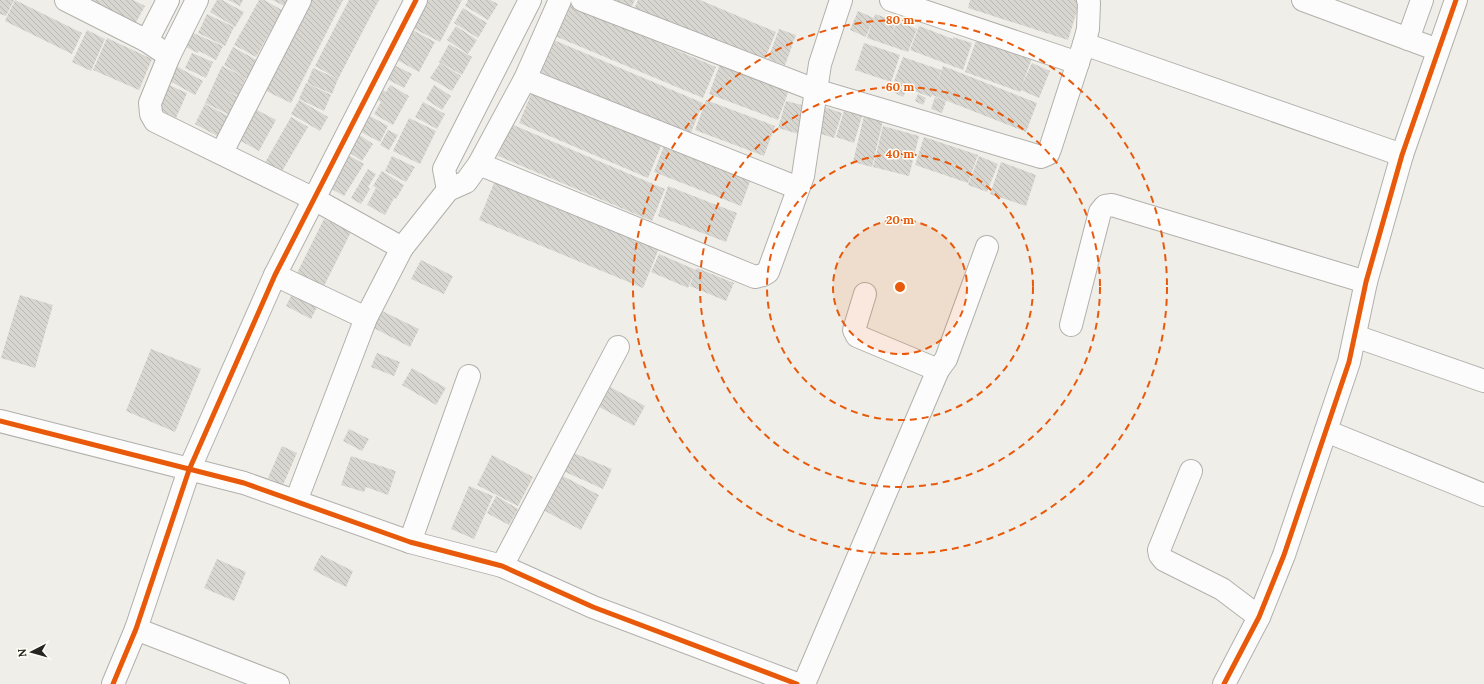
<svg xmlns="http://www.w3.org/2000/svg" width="1484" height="684" font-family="Lora,serif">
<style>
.building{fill:url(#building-back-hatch)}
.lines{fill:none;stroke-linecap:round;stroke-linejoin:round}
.minor-casing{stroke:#b1b0ac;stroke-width:24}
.minor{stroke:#fdfcfc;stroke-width:22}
.cycleway-casing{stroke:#fffef6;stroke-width:8}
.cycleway{stroke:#e8590c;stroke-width:5}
.ring{fill:none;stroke:#e8590c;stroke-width:2;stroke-dasharray:7 5}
.centre{fill:#e8590c;stroke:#fffef6;stroke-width:2}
.ring-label{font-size:12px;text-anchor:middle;font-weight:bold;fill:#e8590c;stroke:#fffef6;stroke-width:3;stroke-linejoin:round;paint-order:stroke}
</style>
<defs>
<pattern id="building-back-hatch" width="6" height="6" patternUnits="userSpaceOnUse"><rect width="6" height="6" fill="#d8d6d1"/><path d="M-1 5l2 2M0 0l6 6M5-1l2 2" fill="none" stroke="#b9b8b3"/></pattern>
</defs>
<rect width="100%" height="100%" fill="#f0eee8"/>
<g class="building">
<polygon points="0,0 14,0 6,16 0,14"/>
<polygon points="15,0 82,33 72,54 5,21"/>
<polygon points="86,0 133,0 145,6 134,26"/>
<polygon points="217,0 222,0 244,12 235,27 210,12"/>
<polygon points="228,0 243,0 240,6"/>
<polygon points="259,0 264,0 282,10 256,57 234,45"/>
<polygon points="272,0 290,0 287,7"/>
<polygon points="307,0 343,0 291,103 262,89"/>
<polygon points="349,0 379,0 338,79 315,66"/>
<polygon points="423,0 462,0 440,42 409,26"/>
<polygon points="468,0 490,0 498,4 488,20 465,6"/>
<polygon points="615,0 635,0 631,8"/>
<polygon points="638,0 700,0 776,32 763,63 634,9"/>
<polygon points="970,0 1076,0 1080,1 1068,40 968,8"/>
<polygon points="563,2 716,67 703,98 550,34"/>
<polygon points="463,8 487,23 478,38 454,23"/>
<polygon points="858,11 874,18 875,14 896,21 891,36 897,21 917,29 908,52 867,38 873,20 866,37 850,30"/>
<polygon points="207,14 234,27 225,46 198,33"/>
<polygon points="405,26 435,42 419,72 390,56"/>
<polygon points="456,26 477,40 468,54 447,40"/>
<polygon points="919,26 953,39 953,37 972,43 963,70 910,50"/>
<polygon points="779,29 796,35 785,65 768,59"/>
<polygon points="87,30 105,39 91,71 72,62"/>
<polygon points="191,32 223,46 216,60 199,51 198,53 184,46"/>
<polygon points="107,38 152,59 139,90 93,70"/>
<polygon points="549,38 703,103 690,135 536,70"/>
<polygon points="977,38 1032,58 1022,85 1032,63 1050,71 1039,98 1021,90 1020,92 965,72"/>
<polygon points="864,43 900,55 891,82 855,70"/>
<polygon points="449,44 472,57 462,75 439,62"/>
<polygon points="233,47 262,63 252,81 246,77 238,96 221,88 238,97 230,115 205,103 222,66 242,76 224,65"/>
<polygon points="192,53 213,62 206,78 185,68"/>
<polygon points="903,57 941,70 936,86 943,66 1037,103 1026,132 932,95 931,97 893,84"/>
<polygon points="440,63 461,76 452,91 430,78"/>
<polygon points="392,64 412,74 404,88 385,78"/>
<polygon points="720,64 789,90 778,120 709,94"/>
<polygon points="176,66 203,81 195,95 168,80"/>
<polygon points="313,68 338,79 332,94 307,83"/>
<polygon points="306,83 331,95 324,111 299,99"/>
<polygon points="169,85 187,93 176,118 158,109"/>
<polygon points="390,85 409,96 393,125 374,114 381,102 371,96 377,86 386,92"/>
<polygon points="434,85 451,96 442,110 426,99"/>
<polygon points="897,86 906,91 903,97 893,92"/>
<polygon points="532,92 661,146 648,178 519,123"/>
<polygon points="918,94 926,98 923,105 915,101"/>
<polygon points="935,97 946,101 942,113 931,109"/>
<polygon points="299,100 328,117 320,131 291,114"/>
<polygon points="706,100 775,126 764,156 695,130"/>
<polygon points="786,101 806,106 799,134 778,128"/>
<polygon points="423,102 445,114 437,129 415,117"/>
<polygon points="205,104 230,117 219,137 195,124"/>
<polygon points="824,107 842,113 834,138 815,132"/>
<polygon points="253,108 276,120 259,151 237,139"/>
<polygon points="844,111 862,116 854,143 836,137"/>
<polygon points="865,112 884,116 872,167 853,162"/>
<polygon points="370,116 388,126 380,142 361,132"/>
<polygon points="291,117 308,127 278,178 262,168"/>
<polygon points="409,118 436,131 420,164 393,151"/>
<polygon points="511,124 665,189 652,221 498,156"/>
<polygon points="883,126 919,136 909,176 873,167"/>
<polygon points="388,130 398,135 389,150 380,145"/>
<polygon points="358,134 373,144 362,161 347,151"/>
<polygon points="924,137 978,155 968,183 915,165"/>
<polygon points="665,143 752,176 741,206 654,172"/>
<polygon points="348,155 364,164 344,196 330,188"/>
<polygon points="392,156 415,167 406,182 385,171"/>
<polygon points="979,156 998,164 987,192 968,185"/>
<polygon points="1001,162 1036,175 1026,206 990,194"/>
<polygon points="368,169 376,174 368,187 370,189 361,204 351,198"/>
<polygon points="382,171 404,185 396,199 373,186"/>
<polygon points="496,178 660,246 643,288 479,220"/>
<polygon points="668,186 737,213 726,242 658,216"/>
<polygon points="376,188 394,198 385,215 367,205"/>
<polygon points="324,219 351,232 323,288 296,275"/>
<polygon points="659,254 696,270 697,268 734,283 726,301 690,286 694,273 688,288 651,272"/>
<polygon points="421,260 453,276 444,294 411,279"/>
<polygon points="292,294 317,307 311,319 286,306"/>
<polygon points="20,295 53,305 35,368 1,358"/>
<polygon points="378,309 419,329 410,347 370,326"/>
<polygon points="151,349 201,369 175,432 126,411"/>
<polygon points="377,353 400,362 394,376 371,367"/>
<polygon points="412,368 446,388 436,405 402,385"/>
<polygon points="603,383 645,406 634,426 592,403"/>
<polygon points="349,429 369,439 362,451 343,441"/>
<polygon points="282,446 297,453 283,485 268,478"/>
<polygon points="569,451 612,469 603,489 561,470"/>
<polygon points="492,455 533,477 518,506 477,485"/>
<polygon points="351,456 396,471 388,495 366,487 364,492 341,485"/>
<polygon points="561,475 599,495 581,530 543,510"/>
<polygon points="469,486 493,496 474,539 451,529"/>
<polygon points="496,496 518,509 509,525 487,513"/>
<polygon points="321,555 353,571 346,587 313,570"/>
<polygon points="217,559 246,572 234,601 204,588"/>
</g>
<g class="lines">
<g class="minor-casing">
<g id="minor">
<polyline points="66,0 147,41 169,56"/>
<polyline points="197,0 169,56 150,103 151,114 155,121 314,199 402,248 366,318 296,501"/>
<polyline points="582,0 815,90 1041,157 1048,154 1050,149 1084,44"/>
<polyline points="891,0 1078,63"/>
<polyline points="1088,0 1089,3 1088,29 1084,44 1402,155"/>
<polyline points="1303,0 1438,50"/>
<polyline points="1408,39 1422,0"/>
<polyline points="147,41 168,0"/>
<polyline points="525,79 798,188"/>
<polyline points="222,152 300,0"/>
<polyline points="479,164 755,277 763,275 768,272 803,176 820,64 841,0"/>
<polyline points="448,190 444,169 530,0"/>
<polyline points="402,248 448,190 466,182 479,164 525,79 560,0"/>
<polyline points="275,275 366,318"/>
<polyline points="865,294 854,330 857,336 938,370"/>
<polyline points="1071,325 1100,212 1105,206 1112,205 1366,282"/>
<polyline points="1355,336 1484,381"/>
<polyline points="0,421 244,483 410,542 502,566 593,607 797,684"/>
<polyline points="1326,431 1484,495"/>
<polyline points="1191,471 1159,550 1160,555 1164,560 1222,589 1259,617"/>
<polyline points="410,542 469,376"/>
<polyline points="502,566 618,347"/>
<polyline points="136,629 278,684"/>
<polyline points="113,684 136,629 189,470 275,275 416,0"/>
<polyline points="804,684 938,370 946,359 987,247"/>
<polyline points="1224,684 1259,617 1284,555 1349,362 1366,282 1402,155 1456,0"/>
</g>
</g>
<use href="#minor" class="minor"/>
<g class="cycleway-casing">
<g id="cycleway">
<polyline points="0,421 244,483 410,542 502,566 593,607 797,684"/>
<polyline points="113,684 136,629 189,470 275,275 416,0"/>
<polyline points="1224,684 1259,617 1284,555 1349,362 1366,282 1402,155 1456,0"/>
</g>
</g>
<use href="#cycleway" class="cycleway"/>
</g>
<circle cx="900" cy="287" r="67" fill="#e8590c" fill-opacity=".12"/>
<g class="ring">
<circle cx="900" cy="287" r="67"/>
<circle cx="900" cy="287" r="133"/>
<circle cx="900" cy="287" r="200"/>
<circle cx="900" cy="287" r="267"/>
</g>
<circle cx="900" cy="287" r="6" class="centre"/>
<g class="ring-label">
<text x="900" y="24">80 m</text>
<text x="900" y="91">60 m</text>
<text x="900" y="158">40 m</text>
<text x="900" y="224">20 m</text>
</g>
<g transform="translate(32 652) rotate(264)" stroke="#fffef6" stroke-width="3" paint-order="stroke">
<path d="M0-3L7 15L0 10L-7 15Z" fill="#262521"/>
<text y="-6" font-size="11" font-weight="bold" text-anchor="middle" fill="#262521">N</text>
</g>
</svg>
